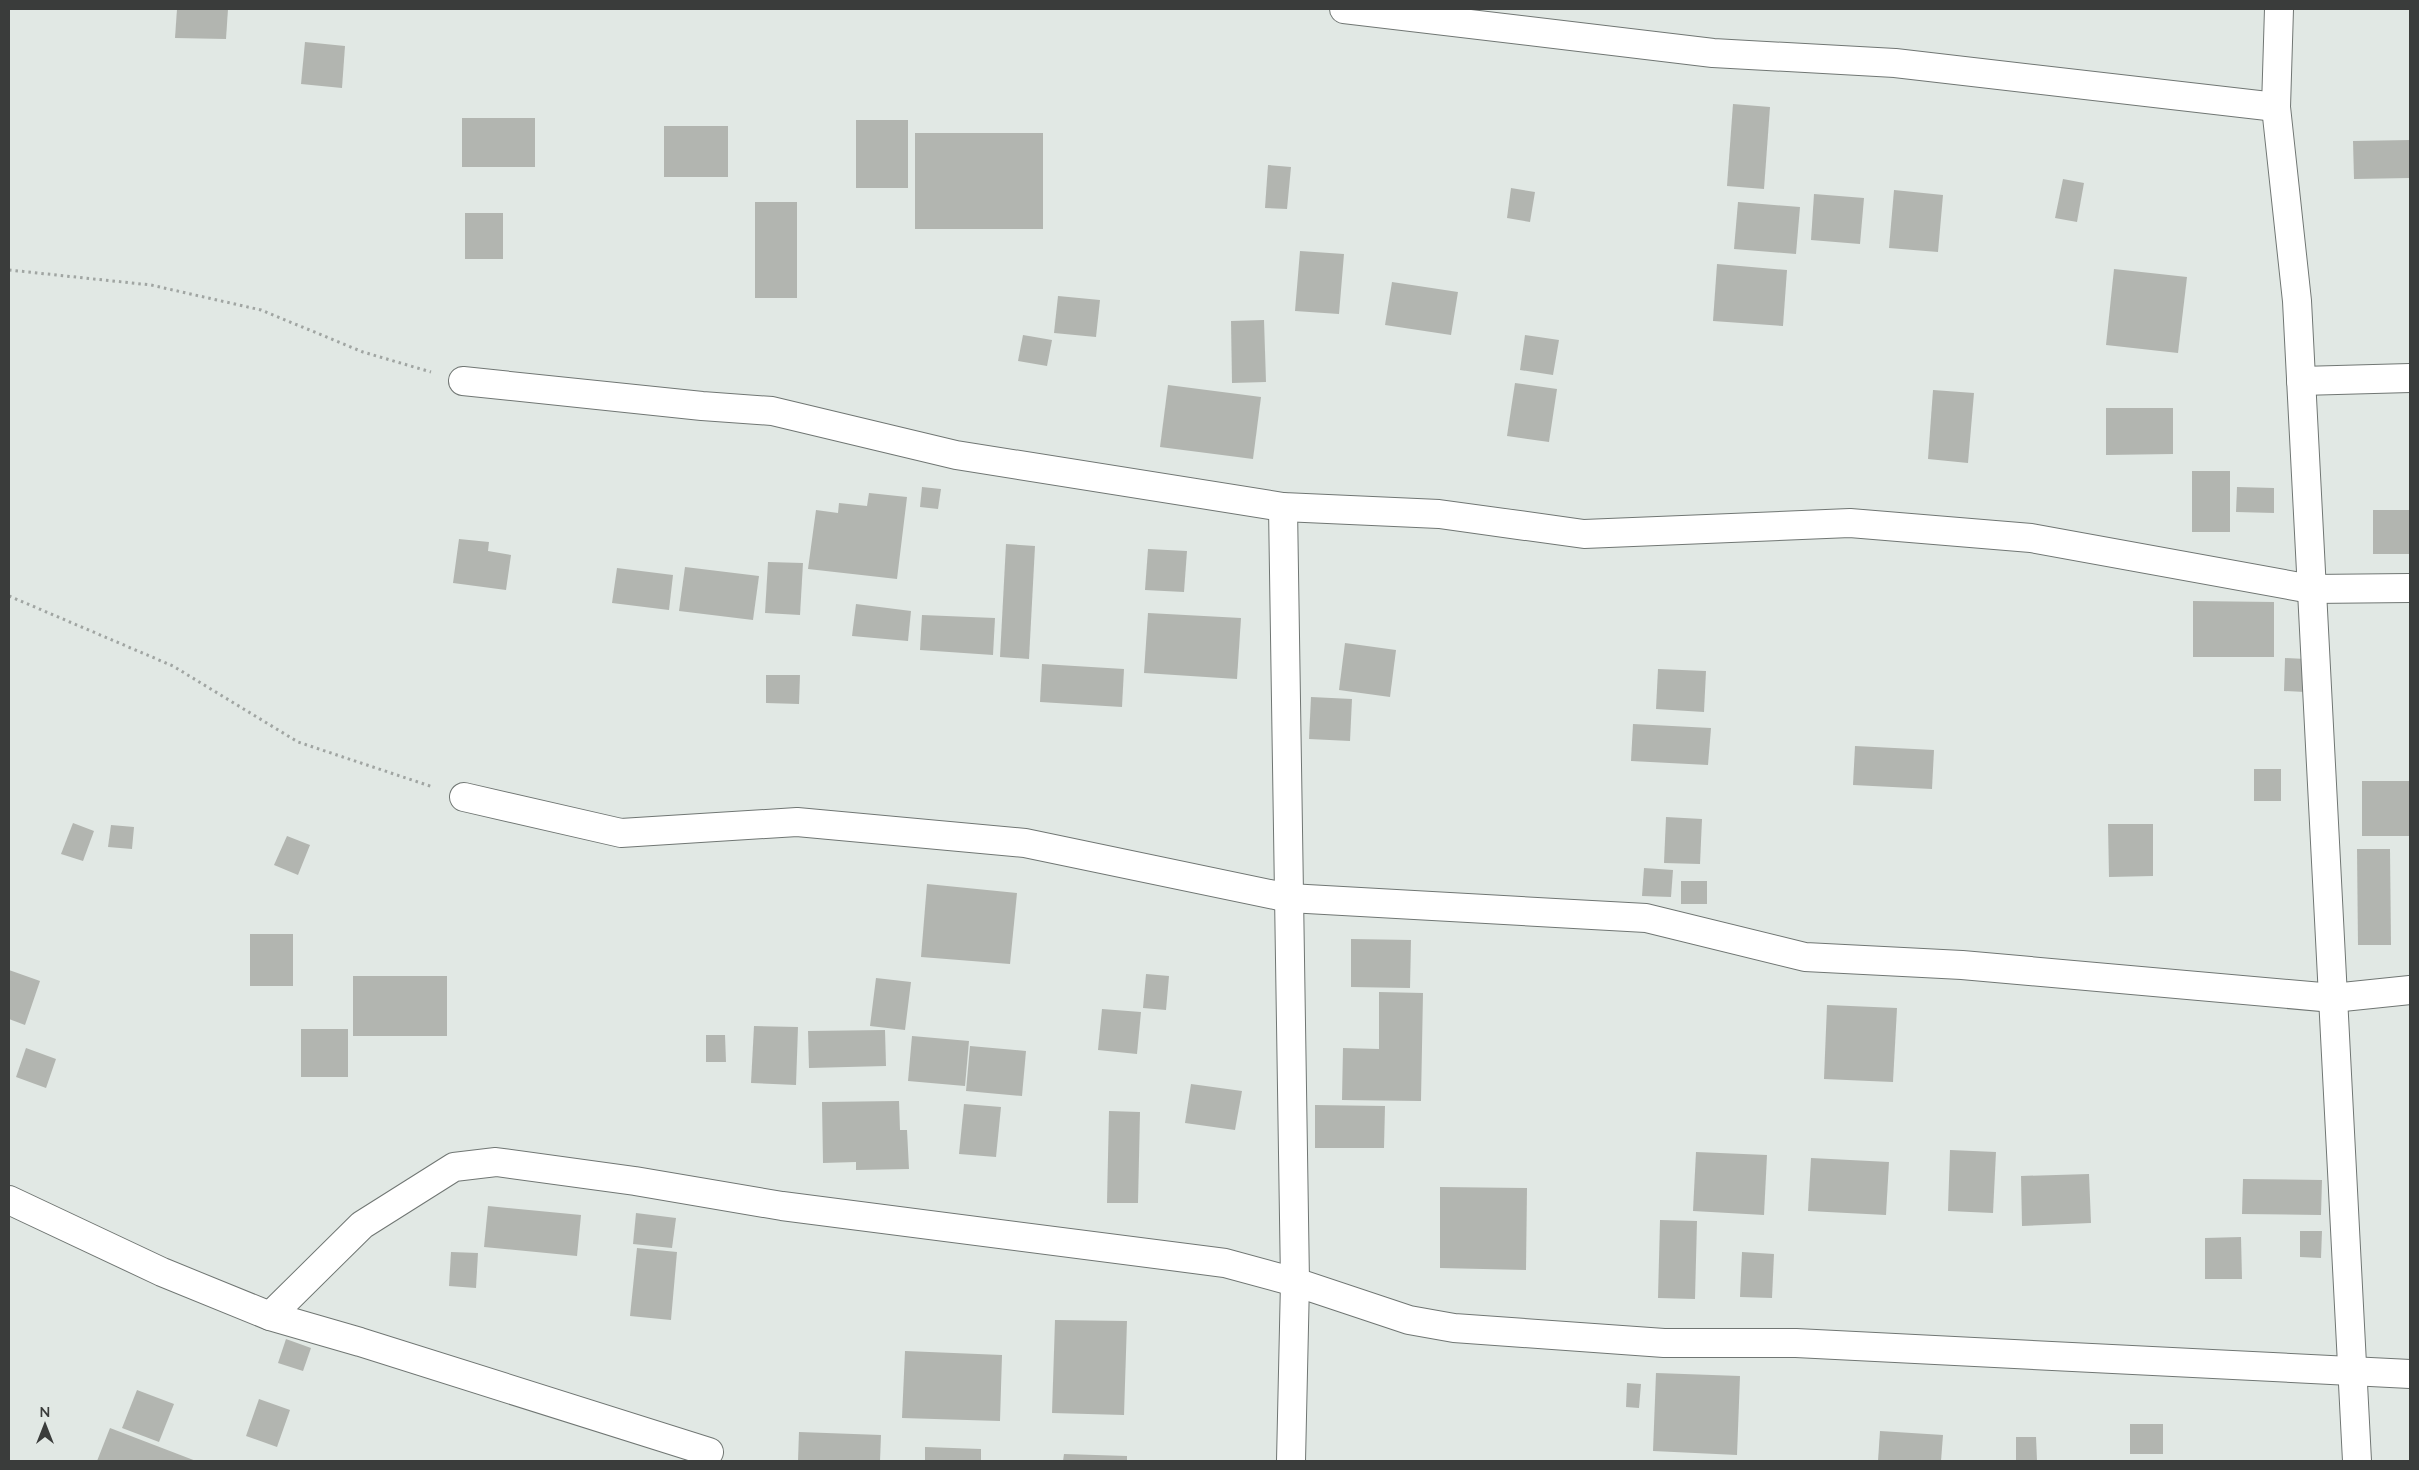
<svg xmlns="http://www.w3.org/2000/svg" width="2419" height="1470" font-family="Lato,sans-serif">
<style>
.building{fill:#b2b5b0}
.lines{fill:none;stroke-linecap:round;stroke-linejoin:round}
.street-casing{stroke:#707673;stroke-width:30}
.path{stroke:#a0a5a2;stroke-width:3;stroke-dasharray:2.5 4;stroke-linecap:butt}
.street{stroke:#fff;stroke-width:28}
</style>
<rect width="100%" height="100%" fill="#e1e8e4"/>
<g class="building">
<polygon points="177,9 228,9 226,39 175,38"/>
<polygon points="305,42 345,46 342,88 301,84"/>
<polygon points="1733,104 1770,107 1764,189 1727,186"/>
<rect x="462" y="118" width="73" height="49"/>
<rect x="856" y="120" width="52" height="68"/>
<rect x="664" y="126" width="64" height="51"/>
<rect x="915" y="133" width="128" height="96"/>
<polygon points="2410,140 2410,178 2354,179 2353,141"/>
<polygon points="1268,165 1291,167 1287,209 1265,208"/>
<polygon points="2063,179 2084,183 2077,222 2055,218"/>
<polygon points="1511,188 1535,192 1530,222 1507,218"/>
<polygon points="1894,190 1943,195 1938,252 1889,248"/>
<polygon points="1814,194 1864,198 1860,244 1811,240"/>
<rect x="755" y="202" width="42" height="96"/>
<polygon points="1738,202 1800,207 1796,254 1734,249"/>
<rect x="465" y="213" width="38" height="46"/>
<polygon points="1300,251 1344,254 1339,314 1295,311"/>
<polygon points="1717,264 1787,270 1783,326 1713,321"/>
<polygon points="2114,269 2187,277 2178,353 2106,345"/>
<polygon points="1392,282 1458,292 1451,335 1385,325"/>
<polygon points="1058,296 1100,300 1096,337 1054,333"/>
<polygon points="1264,320 1266,382 1232,383 1231,321"/>
<polygon points="1023,335 1052,340 1047,366 1018,361"/>
<polygon points="1525,335 1559,340 1553,375 1520,370"/>
<polygon points="1515,383 1557,389 1549,442 1507,436"/>
<polygon points="1168,385 1261,397 1253,459 1160,447"/>
<polygon points="1933,390 1974,393 1968,463 1928,459"/>
<polygon points="2106,408 2173,408 2173,454 2106,455"/>
<rect x="2192" y="471" width="38" height="61"/>
<polygon points="922,487 941,489 938,509 920,507"/>
<polygon points="2237,487 2274,488 2274,513 2236,512"/>
<polygon points="869,493 907,497 897,579 808,569 816,510 838,513 839,503 867,506"/>
<rect x="2373" y="510" width="37" height="44"/>
<polygon points="459,539 489,542 488,551 511,555 506,590 453,583"/>
<polygon points="1006,544 1035,546 1029,659 1000,657"/>
<polygon points="1148,549 1187,551 1184,592 1145,590"/>
<polygon points="768,562 803,563 800,615 765,613"/>
<polygon points="685,567 759,576 753,620 679,611"/>
<polygon points="617,568 673,575 669,610 612,603"/>
<polygon points="2193,601 2274,602 2274,657 2193,657"/>
<polygon points="856,604 911,611 908,641 852,636"/>
<polygon points="1148,613 1241,618 1237,679 1144,673"/>
<polygon points="922,615 995,618 993,655 920,650"/>
<polygon points="1345,643 1396,650 1390,697 1339,690"/>
<polygon points="2285,658 2306,659 2305,692 2284,691"/>
<polygon points="1042,664 1124,669 1122,707 1040,702"/>
<polygon points="1658,669 1706,671 1704,712 1656,709"/>
<polygon points="766,675 800,675 799,704 766,703"/>
<polygon points="1311,697 1352,699 1350,741 1309,739"/>
<polygon points="1633,724 1711,728 1708,765 1631,761"/>
<polygon points="1855,746 1934,750 1932,789 1853,785"/>
<rect x="2254" y="769" width="27" height="32"/>
<rect x="2362" y="781" width="48" height="55"/>
<polygon points="1666,817 1702,819 1700,864 1664,863"/>
<polygon points="73,823 94,831 83,861 61,854"/>
<polygon points="2108,824 2153,824 2153,876 2109,877"/>
<polygon points="111,825 134,827 132,849 108,847"/>
<polygon points="287,836 310,845 298,875 274,865"/>
<polygon points="2357,849 2390,849 2391,945 2358,945"/>
<polygon points="1644,868 1673,870 1671,897 1642,896"/>
<rect x="1681" y="881" width="26" height="23"/>
<polygon points="927,884 1017,893 1010,964 921,957"/>
<rect x="250" y="934" width="43" height="52"/>
<polygon points="1351,939 1411,940 1410,988 1351,987"/>
<polygon points="9,970 40,981 25,1025 9,1019"/>
<polygon points="1146,974 1169,976 1166,1010 1143,1008"/>
<rect x="353" y="976" width="94" height="60"/>
<polygon points="876,978 911,982 905,1030 870,1026"/>
<polygon points="1379,992 1423,993 1421,1101 1342,1100 1343,1048 1379,1049"/>
<polygon points="1827,1005 1897,1008 1893,1082 1824,1079"/>
<polygon points="1102,1009 1141,1012 1137,1054 1098,1050"/>
<polygon points="754,1026 798,1027 796,1085 751,1083"/>
<rect x="301" y="1029" width="47" height="48"/>
<polygon points="885,1030 886,1066 809,1068 808,1031"/>
<polygon points="706,1035 725,1035 726,1062 706,1062"/>
<polygon points="912,1036 969,1041 965,1086 908,1081"/>
<polygon points="970,1046 1026,1051 1022,1096 966,1091"/>
<polygon points="26,1048 56,1059 46,1088 16,1077"/>
<polygon points="1191,1084 1242,1091 1235,1130 1185,1123"/>
<polygon points="899,1101 900,1130 907,1130 909,1169 856,1170 856,1162 823,1163 822,1102"/>
<polygon points="964,1104 1001,1107 996,1157 959,1154"/>
<polygon points="1315,1105 1385,1106 1384,1148 1315,1148"/>
<polygon points="1109,1111 1140,1112 1138,1203 1107,1203"/>
<polygon points="1950,1150 1996,1152 1993,1213 1948,1211"/>
<polygon points="1696,1152 1767,1155 1764,1215 1693,1211"/>
<polygon points="1811,1158 1889,1162 1886,1215 1808,1211"/>
<polygon points="2089,1174 2091,1223 2022,1226 2021,1176"/>
<polygon points="2243,1179 2322,1180 2321,1215 2242,1214"/>
<polygon points="1440,1187 1527,1188 1526,1270 1440,1268"/>
<polygon points="488,1206 581,1215 577,1256 484,1247"/>
<polygon points="636,1213 676,1218 672,1248 633,1244"/>
<polygon points="1660,1220 1697,1221 1695,1299 1658,1298"/>
<polygon points="2300,1231 2322,1231 2321,1258 2300,1257"/>
<polygon points="2241,1237 2242,1279 2205,1279 2205,1238"/>
<polygon points="637,1248 677,1252 671,1320 630,1316"/>
<polygon points="451,1252 478,1253 476,1288 449,1286"/>
<polygon points="1742,1252 1774,1254 1772,1298 1740,1297"/>
<polygon points="1055,1320 1127,1321 1124,1415 1052,1413"/>
<polygon points="286,1339 311,1348 303,1371 278,1363"/>
<polygon points="905,1351 1002,1355 1000,1421 902,1418"/>
<polygon points="1656,1373 1740,1376 1737,1455 1653,1451"/>
<polygon points="1627,1383 1641,1384 1639,1408 1626,1407"/>
<polygon points="137,1390 174,1404 159,1442 122,1428"/>
<polygon points="259,1399 290,1410 277,1447 246,1436"/>
<rect x="2130" y="1424" width="33" height="30"/>
<polygon points="110,1428 196,1461 97,1461"/>
<polygon points="1880,1431 1943,1435 1941,1461 1878,1461"/>
<polygon points="799,1432 881,1435 880,1461 798,1461"/>
<polygon points="2016,1437 2036,1437 2037,1461 2016,1461"/>
<polygon points="925,1447 981,1449 981,1461 925,1461"/>
<polygon points="1064,1454 1127,1456 1127,1461 1063,1461"/>
</g>
<g class="lines">
<g class="street-casing">
<g id="street">
<polyline points="1344,9 1713,53 1895,63 2276,107"/>
<polyline points="2279,9 2276,107 2297,301 2357,1461"/>
<polyline points="463,381 702,406 772,411 956,455 1283,507 1439,514 1584,534 1850,523 2031,538 2311,589 2410,588"/>
<polyline points="2301,381 2410,378"/>
<polyline points="1283,507 1295,1282 1291,1461"/>
<polyline points="464,797 621,833 797,822 1025,843 1289,898 1646,918 1805,957 1962,965 2333,998 2410,990"/>
<polyline points="9,1200 162,1272 270,1316 360,1342 709,1452"/>
<polyline points="270,1316 362,1225 454,1167 496,1162 635,1181 782,1206 1225,1263 1295,1282 1409,1320 1454,1328 1664,1343 1796,1343 2410,1374"/>
</g>
</g>
<g class="path">
<polyline points="9,270 151,285 261,310 363,352 431,372"/>
<polyline points="9,596 173,666 298,742 433,787"/>
</g>
<use href="#street" class="street"/>
</g>
<rect width="2419" height="1470" fill="none" stroke="#3a3c3b" stroke-width="20"/>
<g transform="translate(45 1425)" stroke="#e1e8e4" stroke-width="4" paint-order="stroke">
<path d="M0-4L9 19L0 12L-9 19Z" fill="#3a3c3b"/>
<text y="-8" font-size="14" font-weight="bold" text-anchor="middle" fill="#3a3c3b">N</text>
</g>
</svg>
